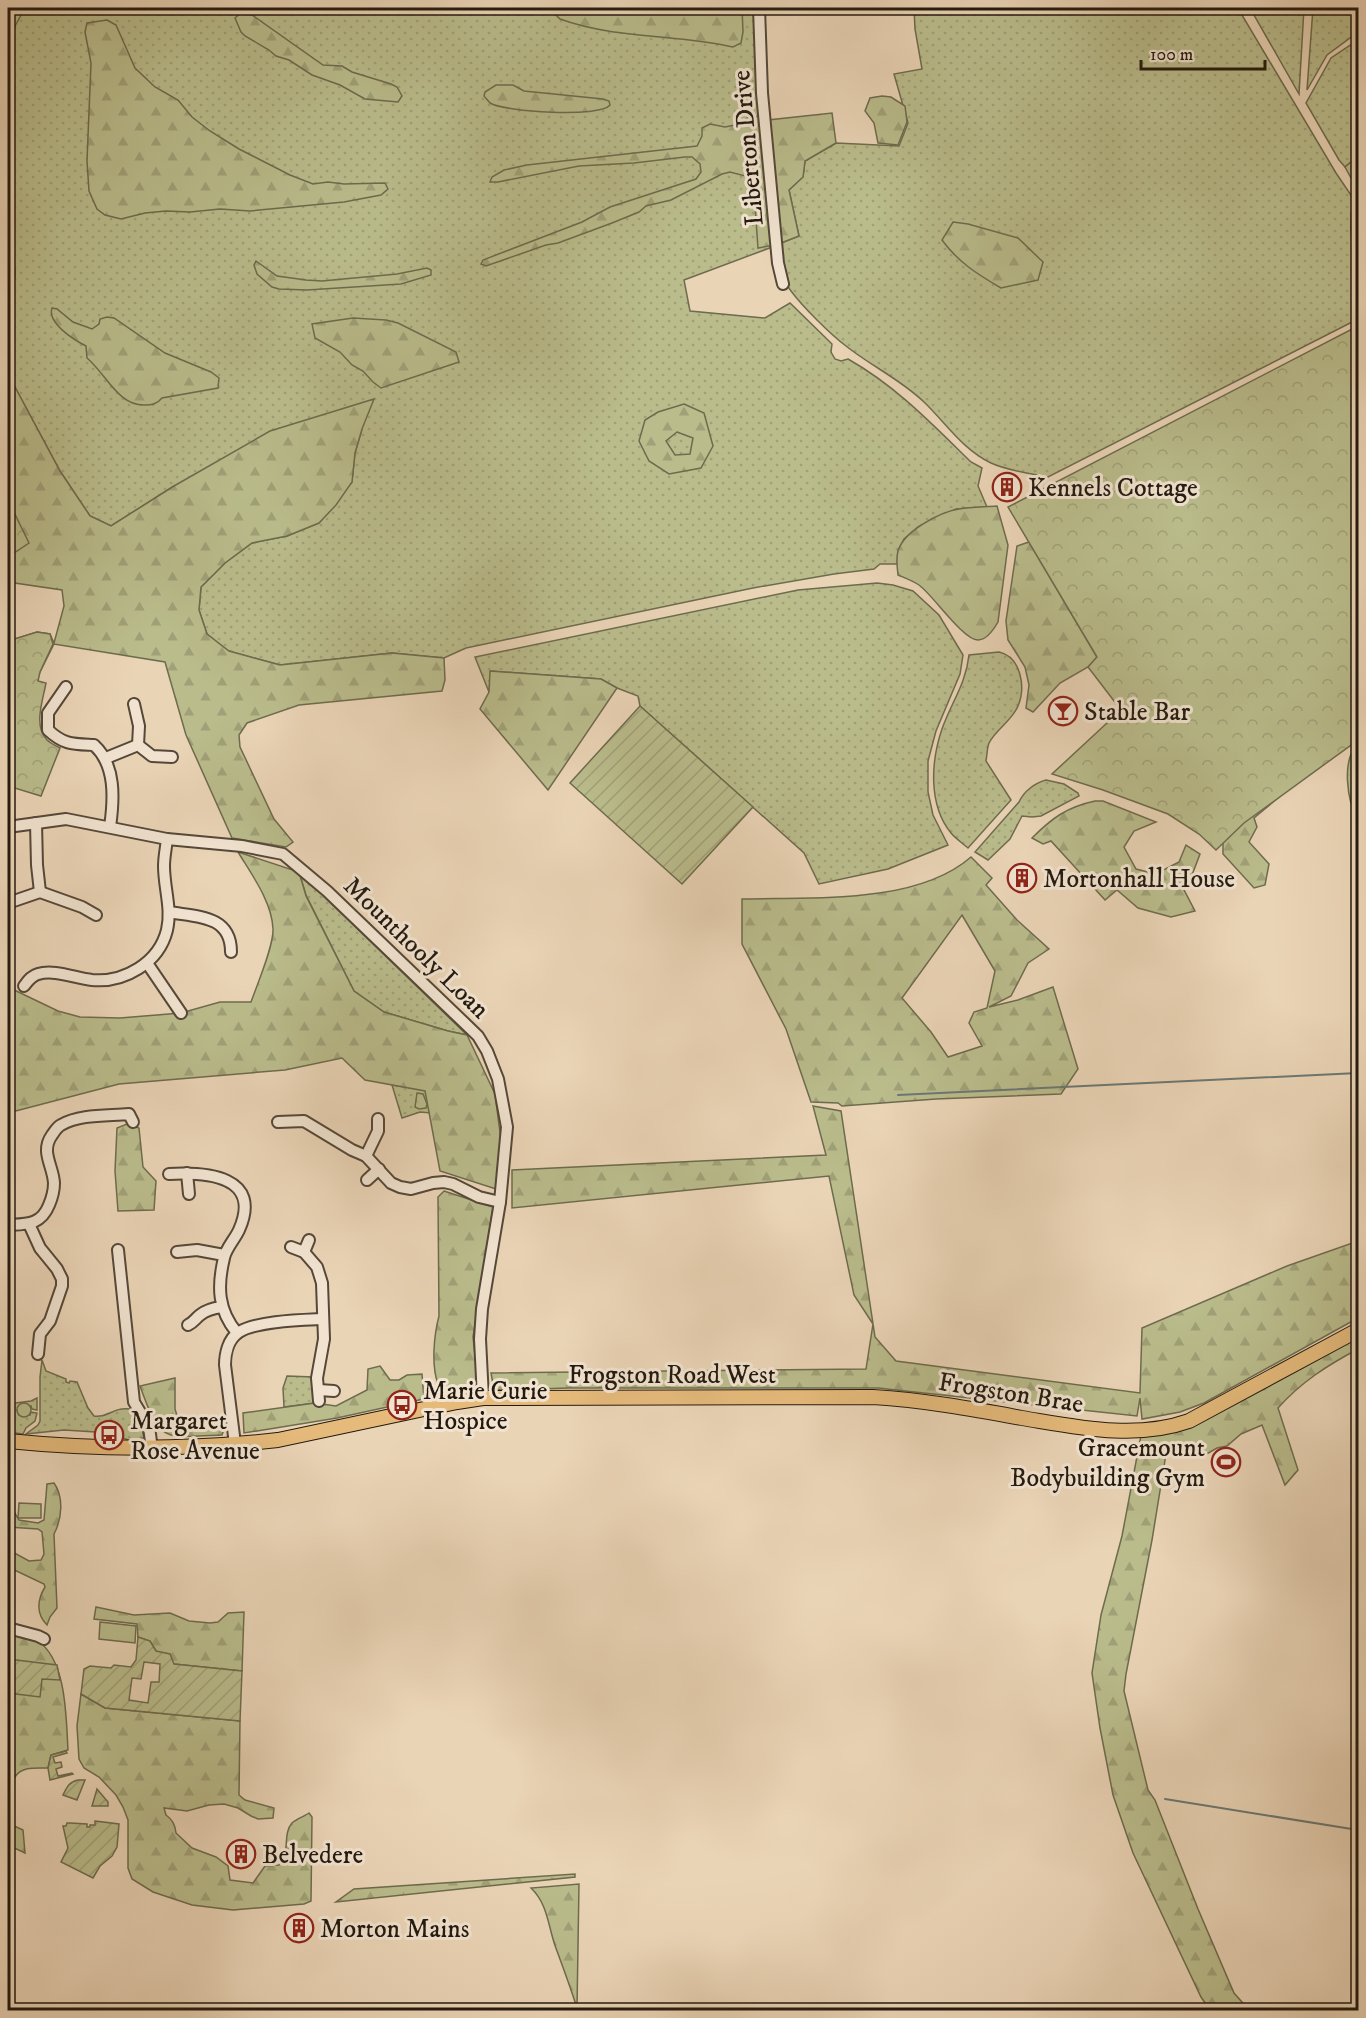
<svg xmlns="http://www.w3.org/2000/svg" width="1366" height="2018" font-family="'IM FELL DW Pica',serif">
<style>
.grass{fill:url(#grass-dots);stroke:#6e6b4e;stroke-width:1.5}
.forest{fill:url(#forest-firs);stroke:#6e6b4e;stroke-width:1.5;fill-rule:evenodd}
.park{fill:url(#park-crowns);stroke:#6e6b4e;stroke-width:1.5}
.garden{fill:url(#garden-furrows);stroke:#6e6b4e;stroke-width:1.5;fill-rule:evenodd}
.pitch{fill:#babc8c;stroke:#6e6b4e;stroke-width:1.5}
.lines{fill:none;stroke-linecap:round;stroke-linejoin:round}
.stream{stroke:#6b7874;stroke-width:2}
.minor-casing{stroke:#554839;stroke-width:14}
.major-casing{stroke:#231a0f;stroke-width:16}
.minor{stroke:#f1e3d0;stroke-width:10}
.major{stroke:#e5ba7b;stroke-width:14}
.labels{text-anchor:middle;stroke-width:6;stroke-linejoin:round;paint-order:stroke}
.street-label{font-size:26px;fill:#231a0f;stroke:#f1e3d0}
.poi-label{font-size:26px;fill:#231a0f;stroke:#f1e3d0;text-anchor:start}
</style>
<defs>
<pattern id="grass-dots" width="8" height="8" patternUnits="userSpaceOnUse" patternTransform="scale(1.5)"><rect width="8" height="8" fill="#babc8c"/><path d="M2 2h.1M6 6h.1" fill="none" stroke="#a0a178" stroke-width="1.8" stroke-linecap="round"/></pattern>
<pattern id="forest-firs" width="22" height="20" patternUnits="userSpaceOnUse" patternTransform="scale(1.5)"><rect width="22" height="20" fill="#babc8c"/><path d="M5 1l3.5 6h-7zM16 11l3.5 6h-7z" fill="#a0a178"/></pattern>
<pattern id="park-crowns" width="20" height="18" patternUnits="userSpaceOnUse" patternTransform="scale(1.5)"><rect width="20" height="18" fill="#babc8c"/><path d="M2 6a3 3 0 1 1 6 0M12 15a3 3 0 1 1 6 0" fill="none" stroke="#a0a178"/></pattern>
<pattern id="garden-furrows" width="10" height="10" patternUnits="userSpaceOnUse" patternTransform="scale(1.5)"><rect width="10" height="10" fill="#babc8c"/><path d="M-1 1l2-2M0 10L10 0M9 11l2-2" fill="none" stroke="#a0a178"/></pattern>
</defs>
<rect width="100%" height="100%" fill="#ead4b6"/>
<filter id="stains"><feTurbulence type="fractalNoise" baseFrequency=".00333" numOctaves="4"/><feColorMatrix values="0 0 0 0 .2 0 0 0 0 .09 0 0 0 0 .02 0 0 0 .5 -.17"/></filter>
<radialGradient id="worn" r=".72"><stop offset=".6" stop-color="#630" stop-opacity="0"/><stop offset="1" stop-color="#630" stop-opacity=".3"/></radialGradient>
<g class="grass">
<path d="M8 8H756L775 246 684 280 690 311 765 318 790 303 832 344 831 352 835 359 841 361 848 359C896 386 932 424 971 462L982 468 978 486 987 507 956 509 918 527 904 539 898 551 897 564H880L874 569 834 574 753 588 466 648 444 658 392 653 280 665 228 651 207 634 199 610 201 587 225 563 252 543 287 536 319 523 352 482 355 453 362 429 174 486 111 526 90 516 60 471 8 374Z"/>
<path d="M914 8H1235L1242 15 1336 173 1357 204C1343 225 1357 253 1358 276 1360 290 1358 305 1358 319L1048 477C1029 473 1008 471 991 463 963 450 945 422 924 402 900 379 871 366 846 346 830 334 803 307 791 291 781 278 782 259 781 243L799 236 789 190 803 177 805 161 836 143 899 146 908 123 894 74 922 69 915 29Z"/>
<polygon points="1250,8 1304,8 1299,94"/>
<polygon points="1313,8 1358,8 1358,32 1327,55 1307,90"/>
<polygon points="1358,40 1358,156 1345,167 1339,160 1306,103 1331,58"/>
<polygon points="877,583 893,585 913,591 939,615 963,655 960,674 936,731 928,761 928,792 933,815 948,845 888,869 819,884 804,853 640,706 638,696 617,688 601,679 491,671 489,692 475,657 798,590"/>
<path d="M999 652C1021 657 1026 687 1018 706 1012 721 996 729 989 743 987 748 987 756 986 761L1011 800 968 848C962 843 955 838 951 833 928 805 931 761 942 729 951 703 966 684 969 655Z"/>
<path d="M1046 780 1064 784 1078 793 1079 796 1041 816 1032 817 1022 816 1010 839 988 860 975 852 1019 802C1024 791 1035 783 1046 780Z"/>
<polygon points="299,872 467,1035 448,1031 384,1012 354,991 306,895"/>
<polygon points="392,1085 426,1090 431,1113 420,1112 402,1118"/>
<path d="M42 1360 46 1371 66 1379V1382L69 1383 70 1381 77 1382 88 1408 94 1416C110 1418 111 1407 130 1409L141 1424 144 1438 128 1440 111 1433 64 1430 26 1434 38 1425 40 1421V1377Z"/>
<polygon points="287,1376 314,1377 315,1403 284,1407 283,1388"/>
<polygon points="37,1398 37,1410 32,1409 31,1406 17,1410 19,1415 30,1415 31,1412 37,1413 35,1421 26,1428 23,1434 8,1432 8,1404 31,1401"/>
</g>
<g class="forest">
<polygon points="12,8 25,8 9,37 8,44 8,25 12,17"/>
<path d="M555 8H742L743 32 741 43 733 47C676 34 615 39 560 19L557 16Z"/>
<polygon points="240,14 252,15 323,65 342,66 352,72 391,84 397,87 402,96 398,102 365,99 340,85 312,75 289,60 276,56 269,50 245,36 241,32 235,18"/>
<polygon points="107,20 116,25 135,68 155,87 178,100 192,117 210,131 239,149 290,175 313,184 328,182 344,184 385,183 388,189 381,195 344,202 250,211 220,209 190,212 166,211 145,213 121,219 105,215 97,209 89,191 87,161 91,63 85,32 87,23"/>
<polygon points="8,48 13,84 8,101"/>
<path d="M496 85H513L524 91 603 99 609 101 610 105C600 118 505 112 490 103 488 101 486 98 484 96L485 92Z"/>
<polygon points="882,96 891,97 905,106 907,122 898,145 878,143 874,123 865,111 870,98"/>
<polygon points="832,113 836,143 805,161 803,177 789,190 799,236 781,243 768,120"/>
<polygon points="762,116 775,245 758,248 753,178 730,172 722,174 671,200 646,206 639,212 612,223 558,243 546,245 486,266 481,264 483,260 582,222 610,207 696,179 701,172 700,164 692,157 685,157 634,163 579,166 498,182 490,182 492,177 504,170 527,165 697,146 702,136 702,128 710,124 725,127 735,125 749,117"/>
<polygon points="1357,204 1358,204 1358,275 1353,252 1351,213"/>
<path d="M8 214 11 216C10 226 9 237 10 246 11 260 22 277 8 288Z"/>
<path d="M953 222 968 224 1018 238 1043 262 1038 280 1001 288C977 274 958 262 942 240Z"/>
<polygon points="256,261 277,276 306,280 322,281 397,274 427,268 431,270 431,275 401,284 307,290 279,289 272,287 257,274 254,265"/>
<path d="M52 308 57 309 73 322 92 329 99 324 100 319 107 317 114 318 165 353 211 372 219 378 218 388 162 398C157 404 152 405 145 405 118 406 107 375 87 358L86 346C74 340 47 323 52 308Z"/>
<polygon points="353,318 386,320 398,323 456,352 459,362 381,388 373,382 363,371 352,365 340,352 315,338 312,324"/>
<polygon points="8,374 60,471 90,516 111,526 174,486 270,431 374,399 362,429 355,453 352,482 336,505 319,523 287,536 252,543 225,563 201,587 199,610 207,634 229,651 280,665 392,653 444,658 445,680 442,691 299,705 247,723 239,735 240,747 274,819 293,842 286,847 232,838 186,735 165,662 54,644 40,672 8,641 37,632 50,634 54,643 64,606 62,590 8,582"/>
<path d="M684 404 704 413 713 446 701 468 669 474 649 461 639 441 645 420 658 412ZM677 432 693 438 690 454 675 455 666 441Z"/>
<path d="M997 506 1008 545 998 622C994 629 987 640 978 640 963 640 933 595 919 585 913 581 905 578 898 575 897 567 896 558 898 551 904 531 940 512 959 509 971 507 985 507 997 506Z"/>
<polygon points="1029,542 1097,657 1088,667 1060,683 1033,712 1026,708 1029,685 1025,667 1008,640 1006,621 1017,546"/>
<polygon points="490,671 601,679 617,688 548,790 480,709 489,692"/>
<path d="M1358 743V821C1347 800 1341 761 1358 743Z"/>
<polygon points="1333,752 1254,818 1257,827 1249,842 1269,864 1265,885 1254,888 1223,854 1223,816"/>
<path d="M1095 801H1103L1156 822 1134 831 1124 847 1136 869 1156 874 1179 862 1186 845 1200 854 1192 875 1182 886 1195 911 1171 917 1138 908 1117 890 1105 900 1051 841 1043 844 1032 838C1052 818 1067 807 1095 801Z"/>
<path d="M238 852 299 872 306 896 354 991 384 1012 448 1031 467 1035 495 1094 501 1140 496 1189 440 1171 425 1091 365 1080 342 1058 285 1070 119 1084 8 1113V987L58 1011 80 1017 120 1018 181 1013 220 1002H251C257 985 274 945 273 929 272 902 252 875 238 852Z"/>
<path d="M971 857 992 878 986 885 1017 920 1049 949 1028 963 1011 996 989 1007 1018 1000 1053 987 1078 1069 1061 1094 936 1099 842 1106 838 1103 811 1102 786 1029 742 944V899C811 897 916 905 971 857ZM962 915 995 971 987 1008 974 1012 969 1023 982 1046 948 1057 931 1032 902 998Z"/>
<polygon points="813,1106 841,1111 875,1337 896,1361 1140,1393 1142,1328 1287,1266 1358,1241 1358,1318 1204,1403 1180,1412 1142,1419 1140,1398 1137,1416 878,1388 570,1388 494,1390 491,1373 866,1369 873,1324 854,1295 829,1176 512,1208 512,1170 826,1155"/>
<polygon points="127,1124 139,1128 143,1167 156,1181 154,1210 118,1211 115,1171 117,1128"/>
<path d="M444 1191 493 1207 473 1337 479 1391 446 1396C444 1392 439 1388 438 1384 431 1365 434 1335 439 1316L438 1197Z"/>
<path d="M1358 1330V1349C1328 1365 1301 1382 1278 1408L1298 1470 1285 1485 1262 1425 1241 1434 1227 1446 1217 1448 1205 1455 1166 1454 1152 1540 1126 1674 1124 1691 1148 1790 1155 1800 1198 1909 1234 1993 1249 2010H1210L1201 1997 1133 1853 1113 1795 1100 1728 1092 1673 1101 1615 1122 1536 1142 1430 1159 1429Z"/>
<polygon points="380,1366 390,1380 399,1380 407,1375 422,1374 424,1399 337,1418 244,1433 243,1413 315,1403 336,1406 367,1390 368,1369"/>
<path d="M175 1378V1409L178 1419 195 1429 214 1424 221 1418 227 1421 222 1435C164 1437 161 1445 140 1386Z"/>
<path d="M54 1483C64 1497 62 1519 54 1534L57 1608 50 1617 47 1625C36 1614 37 1600 45 1587L44 1584 8 1567V1552L11 1551 29 1561 41 1560 44 1554 42 1532 38 1529 8 1527V1511L13 1510 19 1520 38 1523 44 1520 47 1484Z"/>
<polygon points="96,1607 134,1615 170,1613 189,1621 210,1623 218,1622 228,1613 244,1612 242,1671 174,1664 156,1651 150,1641 138,1637 137,1624 94,1619"/>
<path d="M8 1630C17 1633 30 1635 38 1641 67 1661 66 1718 68 1750L51 1755 48 1768C36 1768 22 1766 15 1777L8 1774Z"/>
<path d="M81 1694 105 1708 240 1721 239 1795 245 1800 274 1808 273 1818 258 1819 251 1816 238 1808 224 1804 209 1805 187 1811 164 1808 166 1815C173 1820 175 1825 176 1833L192 1848 216 1857 228 1866 230 1880 253 1883 265 1866 279 1865C291 1854 282 1834 292 1823 296 1819 305 1816 309 1813L312 1817 311 1901 304 1904 233 1910 192 1905 153 1892 132 1879 128 1868V1820L123 1807 116 1795 99 1777 84 1768 79 1759 77 1726Z"/>
<polygon points="8,1823 23,1830 25,1853 8,1845"/>
<polygon points="575,1874 575,1877 336,1902 354,1889"/>
<path d="M579 1884 577 2008C571 1989 564 1970 557 1951 548 1929 549 1905 531 1888Z"/>
</g>
<g class="park">
<polygon points="1358,156 1358,191 1345,167"/>
<polygon points="1358,326 1358,740 1244,823 1216,850 1199,834 1168,814 1103,790 1052,774 1121,710 1088,667 1097,657 1008,507"/>
<polygon points="8,500 29,543 8,557"/>
<path d="M37 632 50 634 53 644 40 672 38 681 46 683C43 700 33 726 47 740 50 743 56 746 60 748L41 796 8 786V641Z"/>
<polygon points="417,1093 423,1094 427,1104 426,1108 419,1109 415,1107"/>
<circle cx="24" cy="1410" r="7"/>
</g>
<g class="garden">
<polygon points="640,706 753,807 682,884 570,783"/>
<path d="M138 1637 150 1641 156 1651 170 1654 174 1664 242 1671 240 1721 105 1708 81 1694 84 1669 90 1666 111 1668 114 1665 131 1667 136 1660ZM144 1662 160 1664 159 1682H151L148 1703 129 1700 132 1678 141 1679Z"/>
<polygon points="8,1659 57,1665 60,1680 42,1679 40,1697 8,1693"/>
<polygon points="66,1751 67,1753 53,1757 55,1763 61,1762 62,1767 56,1769 58,1776 72,1773 73,1774 50,1780 48,1768 51,1755"/>
<path d="M78 1780H85L77 1800 63 1795C67 1787 69 1782 78 1780Z"/>
<polygon points="97,1789 108,1802 108,1806 92,1806"/>
<polygon points="95,1821 119,1824 117,1847 112,1856 100,1866 93,1878 61,1862 68,1848 63,1826 66,1826 67,1823 70,1823 87,1824 87,1827 90,1827 90,1825 95,1825"/>
</g>
<g class="pitch">
<polygon points="19,1503 41,1504 41,1518 18,1518"/>
<polygon points="100,1622 136,1626 135,1643 99,1639"/>
</g>
<g class="lines">
<g class="stream">
<polyline points="898,1095 1358,1073"/>
<polyline points="1165,1799 1358,1830"/>
</g>
<g class="minor-casing">
<g id="minor">
<polyline points="759,8 762,93 778,263 783,284"/>
<path d="M66 687 48 713V730C64 745 73 744 94 745 116 765 114 799 110 827"/>
<polyline points="138,745 152,756 172,757"/>
<polyline points="106,758 138,745 139,726 134,704"/>
<polyline points="36,823 37,865 40,892"/>
<polyline points="8,827 66,819 167,839 242,846 283,854 327,891 478,1036 487,1051 498,1079 507,1127 500,1202 482,1309 480,1339 483,1398"/>
<polyline points="8,903 40,892 82,907 96,915"/>
<path d="M169 912C197 917 231 915 231 952"/>
<polyline points="147,963 181,1013"/>
<path d="M24 986C28 981 31 976 38 974 54 969 75 978 92 980 124 983 159 963 167 930 172 909 164 888 164 866 164 857 166 848 167 839"/>
<polyline points="278,1122 304,1121 352,1150 366,1156 391,1183 400,1187 411,1189 433,1183 444,1182 453,1184 479,1197 500,1202"/>
<polyline points="366,1156 378,1131 378,1119"/>
<polyline points="187,1173 189,1194"/>
<path d="M169 1174C207 1172 263 1176 239 1230 235 1239 226 1248 224 1258 217 1287 218 1310 237 1333"/>
<polyline points="367,1180 379,1169"/>
<polyline points="29,1224 40,1248 57,1269 62,1279 62,1286 50,1321 40,1334 38,1354"/>
<path d="M8 1225C27 1224 41 1225 49 1205 52 1198 54 1190 54 1183 53 1165 40 1152 52 1135 55 1131 57 1127 61 1125 80 1114 107 1116 129 1114L133 1122"/>
<polyline points="291,1247 304,1252 317,1267 322,1283 324,1339 317,1378 319,1401"/>
<polyline points="118,1250 134,1402 149,1427 152,1449"/>
<polyline points="177,1252 197,1250 224,1255"/>
<polyline points="304,1252 309,1240"/>
<path d="M188 1325C194 1322 195 1319 200 1315 206 1310 214 1308 222 1307"/>
<polyline points="319,1390 334,1391"/>
<path d="M235 1444 225 1365C225 1354 228 1339 239 1332 257 1321 301 1320 322 1319"/>
<polyline points="8,1628 38,1636 44,1639"/>
</g>
</g>
<g class="major-casing">
<path id="major" d="M8 1441C98 1450 188 1450 278 1440L457 1402 483 1398 873 1397C923 1400 973 1409 1022 1418 1077 1427 1135 1440 1189 1421L1358 1330"/>
</g>
<use href="#minor" class="minor"/>
<use href="#major" class="major"/>
</g>
<defs>
<g id="building-ring" transform="scale(1.5)"><circle r="9.5" fill="#f1e3d0" stroke="#8f2418" stroke-width="1.5"/><path d="M-4-6H4V6H1V3H-1V6H-4ZM-2.5-4.3h1.7v1.8h-1.7ZM.8-4.3h1.7v1.8H.8ZM-2.5-1h1.7V.8h-1.7ZM.8-1h1.7V.8H.8Z" fill="#8f2418"/></g>
<g id="bar-ring" transform="scale(1.5)"><circle r="9.5" fill="#f1e3d0" stroke="#8f2418" stroke-width="1.5"/><path d="M-6-5H6L.8 .8V4.5H3.5V6h-7V4.5H-.8V.8Z" fill="#8f2418"/></g>
<g id="bus-ring" transform="scale(1.5)"><circle r="9.5" fill="#f1e3d0" stroke="#8f2418" stroke-width="1.5"/><path d="M-5-6H5V4H4V6H2V4H-2V6H-4V4H-5ZM-3.5-4V0h7V-4ZM-3.5 1.2v1.5H-2V1.2ZM2 1.2v1.5H3.5V1.2Z" fill="#8f2418"/></g>
<g id="stadium-ring" transform="scale(1.5)"><circle r="9.5" fill="#f1e3d0" stroke="#8f2418" stroke-width="1.5"/><path d="M0-5a6.5 5 0 1 0 0 10a6.5 5 0 1 0 0-10ZM-3.5-1.8h7v3.6h-7Z" fill="#8f2418"/></g>
</defs>
<g fill-rule="evenodd">
<use href="#building-ring" x="1007" y="487"/>
<use href="#bar-ring" x="1063" y="711"/>
<use href="#building-ring" x="1022" y="878"/>
<use href="#bus-ring" x="402" y="1405"/>
<use href="#bus-ring" x="109" y="1435"/>
<use href="#stadium-ring" x="1226" y="1462"/>
<use href="#building-ring" x="241" y="1854"/>
<use href="#building-ring" x="299" y="1928"/>
</g>
<g class="labels">
<g class="street-label">
<text transform="translate(747 148) rotate(-95)" y="9">Liberton Drive</text>
<text transform="translate(417 947) rotate(44)" y="9">Mounthooly Loan</text>
<text x="672" y="1383">Frogston Road West</text>
<text transform="translate(1011 1392) rotate(9)" y="9">Frogston Brae</text>
</g>
<g class="poi-label">
<text x="1028" y="496">Kennels Cottage</text>
<text x="1084" y="720">Stable Bar</text>
<text x="1043" y="887">Mortonhall House</text>
<text x="423" y="1399">Marie Curie<tspan x="423" dy="30">Hospice</tspan></text>
<text x="130" y="1429">Margaret<tspan x="130" dy="30">Rose Avenue</tspan></text>
<text x="1205" y="1456" text-anchor="end">Gracemount<tspan x="1205" dy="30">Bodybuilding Gym</tspan></text>
<text x="262" y="1863">Belvedere</text>
<text x="320" y="1937">Morton Mains</text>
</g>
</g>
<rect width="1366" height="2018" fill="none" stroke="#ead4b6" stroke-width="30"/>
<rect x="9" y="9" width="1348" height="2000" fill="none" stroke="#231a0f" stroke-width="3"/>
<rect x="15" y="15" width="1336" height="1988" fill="none" stroke="#231a0f" stroke-width="1.5"/>
<path d="M1141 60v9h124v-9" fill="none" stroke="#231a0f" stroke-width="3"/>
<text x="1150" y="60" font-size="18" fill="#231a0f" stroke="#f1e3d0" stroke-width="4.5" paint-order="stroke">100 m</text>
<rect width="100%" height="100%" filter="url(#stains)"/>
<rect width="100%" height="100%" fill="url(#worn)"/>
</svg>
